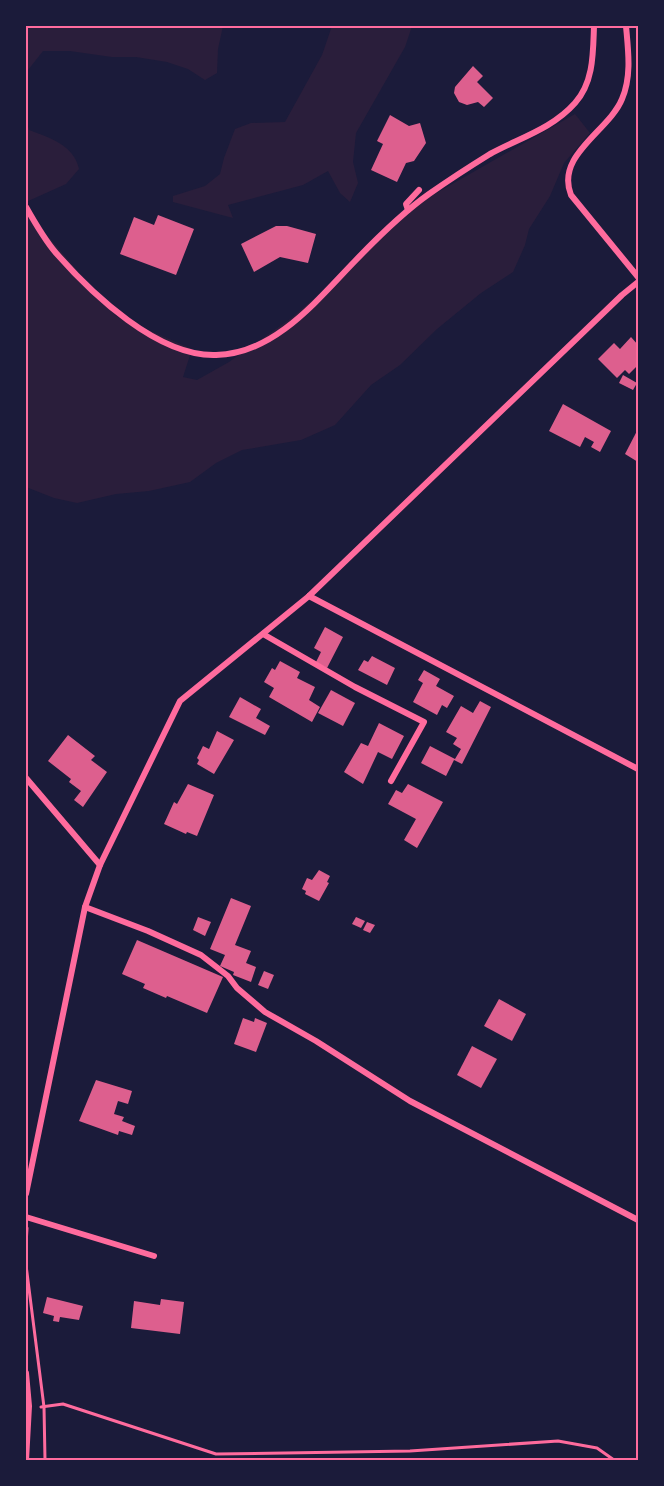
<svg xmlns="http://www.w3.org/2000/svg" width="664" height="1486" font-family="'Times New Roman',serif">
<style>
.green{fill:#2a1e3b}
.building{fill:#dd5f8e}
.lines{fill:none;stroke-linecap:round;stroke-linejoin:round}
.path{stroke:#ff6b9d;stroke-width:3}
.minor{stroke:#ff6b9d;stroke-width:6}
.neatline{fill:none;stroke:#ff6b9d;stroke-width:2}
</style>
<rect width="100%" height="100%" fill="#1b1b3a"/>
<g class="green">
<polygon points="26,26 223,26 218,49 217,73 205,80 188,69 167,62 136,57 112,57 70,51 43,51 28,70 26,81"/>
<polygon points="332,26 412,26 405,47 356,133 353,162 358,183 350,202 340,193 328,171 303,185 228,205 233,218 173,202 173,196 205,186 220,174 224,158 235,129 251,123 285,122 322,55"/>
<path d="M575 114 590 133 564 163 550 196 529 229 525 245 513 272 481 293 437 329 400 365 371 385 335 425 301 440 242 450 216 463 190 482 149 491 116 494 77 503 54 498 26 487V118L29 130C50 138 74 145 79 169L66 184 26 202 46 234 116 316 192 349 183 377 197 380 229 362 290 319 350 268 419 203Z"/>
</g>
<g class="building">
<polygon points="473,66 483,76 477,82 493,98 484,107 478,102 467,105 459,102 454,93 455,87"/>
<polygon points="390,115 409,126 420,123 426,143 414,161 406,163 397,182 371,170 383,144 377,141"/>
<polygon points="158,215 194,229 176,275 120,254 134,217 154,225"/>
<polygon points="276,226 287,226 316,234 308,263 280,257 254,272 241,244"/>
<polygon points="631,337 638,345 638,365 629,374 625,370 617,378 598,359 614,343 620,349"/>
<polygon points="623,375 637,383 633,390 619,383"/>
<polygon points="563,404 611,431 600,452 591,447 594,442 585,437 580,447 549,431"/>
<polygon points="638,429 638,462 625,454"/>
<polygon points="325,627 343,637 327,668 316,662 321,652 314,648"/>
<polygon points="372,656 395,668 387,685 358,670 364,660 368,662"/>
<polygon points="280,661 300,672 297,678 315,687 309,700 320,707 312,722 269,697 274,688 264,682 272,668 275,670"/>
<polygon points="424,670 440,679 436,686 454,696 447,708 442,705 437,715 413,702 423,683 418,680"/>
<polygon points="331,690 355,703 343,726 318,713"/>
<polygon points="240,697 261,709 256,718 270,726 265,735 229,717"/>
<polygon points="480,701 491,707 462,764 454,760 446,776 421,763 430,746 455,759 461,749 453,744 457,738 446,732 461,706 473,713"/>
<polygon points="379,723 404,736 392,759 378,752 363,784 344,772 361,743 368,746"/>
<polygon points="217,731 234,740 214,774 197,764 199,760 197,758 203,746 209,749"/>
<polygon points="68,735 95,756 91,760 107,772 83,807 74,800 81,791 69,782 71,779 48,761"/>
<polygon points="188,784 214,795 197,836 187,832 186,834 164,824 174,802 177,804"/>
<polygon points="408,784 443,802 417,848 404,840 416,819 388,804 396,790 402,793"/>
<polygon points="319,870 330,876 327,882 329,883 319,901 305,894 306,891 302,889 307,878 312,880"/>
<polygon points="231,898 251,906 235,945 251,951 246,963 256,967 251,982 233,975 234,972 220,966 225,955 210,949"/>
<polygon points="198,917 211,922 205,936 193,930"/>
<polygon points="356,917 365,921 361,928 352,924"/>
<polygon points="367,922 375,925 370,933 363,930"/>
<polygon points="137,940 223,977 207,1013 167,996 166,998 143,988 145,984 122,974"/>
<polygon points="264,971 274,975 268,989 258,985"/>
<polygon points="499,999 526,1014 512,1041 484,1026"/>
<polygon points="243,1018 254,1022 255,1018 267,1023 256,1052 234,1044"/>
<polygon points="472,1046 497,1059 481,1088 457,1075"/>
<polygon points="96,1080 132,1091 128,1104 118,1101 114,1114 124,1117 122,1121 135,1126 132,1135 119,1131 118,1135 79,1121"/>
<polygon points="47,1297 83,1306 79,1320 60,1317 59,1322 53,1321 54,1316 43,1313"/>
<polygon points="161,1299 184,1302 180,1334 131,1328 134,1301 160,1305"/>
</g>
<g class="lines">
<g class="path">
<polyline points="26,1245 27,1228"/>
<polyline points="26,1265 44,1407 45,1460"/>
<polyline points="41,1407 63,1404 216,1454 410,1451 558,1441 597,1448 614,1460"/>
</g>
<g class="minor">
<path d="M626 26C628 49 632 76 622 99 609 131 555 155 571 195L638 277"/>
<path d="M26 207C35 223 44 239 56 253 92 294 158 357 216 355 275 354 318 299 355 261 378 237 402 213 429 194 449 180 469 167 490 154 519 138 552 129 575 103 594 82 593 52 594 26"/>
<polyline points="408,210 406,204 419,190"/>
<polyline points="309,596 638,769"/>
<polyline points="263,634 355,687 424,722 391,781"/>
<polyline points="26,778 100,865"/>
<polyline points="85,907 148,931 201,955 228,976 237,988 265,1012 316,1041 410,1101 638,1220"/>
<polyline points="26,1194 85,907 100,865 180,701 309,596 622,295 638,282"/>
<polyline points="26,1217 154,1256"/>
<polyline points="26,1373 29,1406 26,1460"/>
</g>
</g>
<rect width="664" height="1486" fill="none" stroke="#1b1b3a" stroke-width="54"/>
<rect x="27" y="27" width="610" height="1432" class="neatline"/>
</svg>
